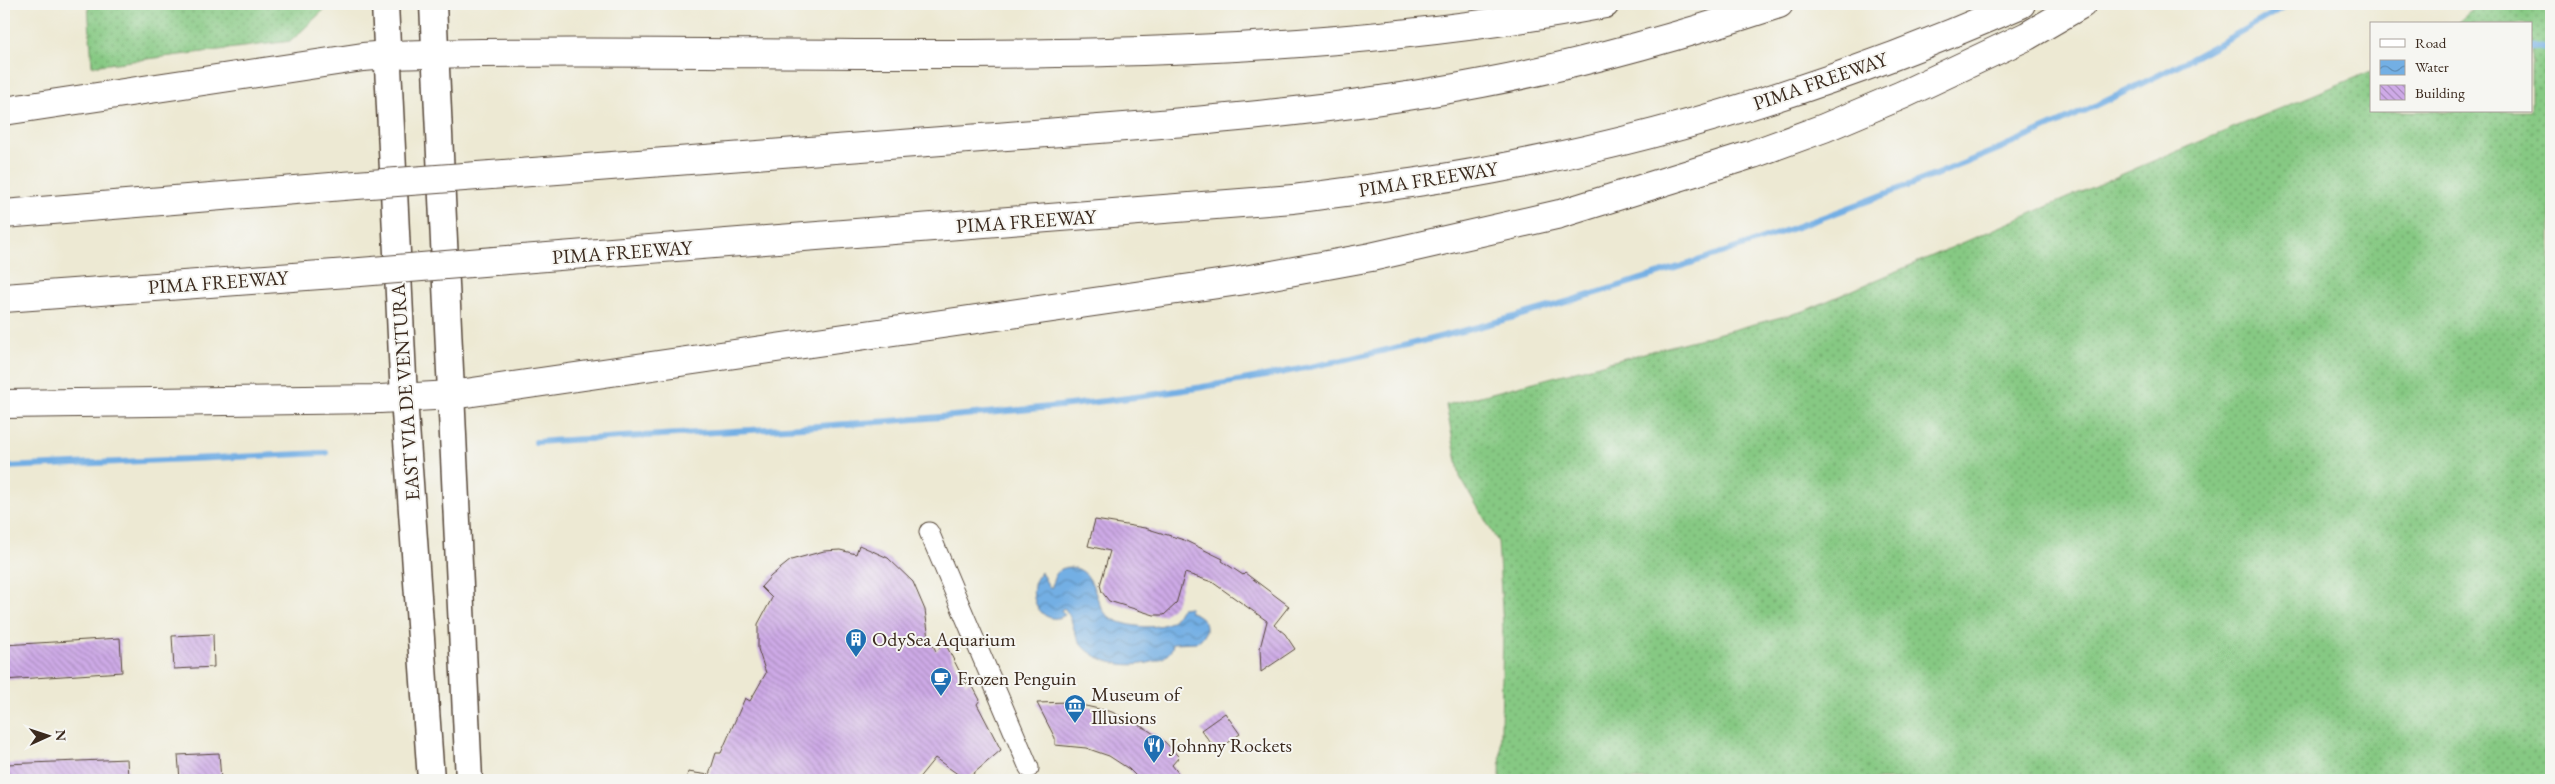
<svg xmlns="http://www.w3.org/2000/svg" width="2555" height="784" font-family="'EB Garamond',serif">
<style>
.grass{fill:url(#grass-dots);stroke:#607a50}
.water{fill:url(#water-waves);stroke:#576c81}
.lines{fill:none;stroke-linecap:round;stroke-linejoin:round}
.stream{stroke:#73afe4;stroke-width:6}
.building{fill:url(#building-back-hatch)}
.street-casing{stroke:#564739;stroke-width:21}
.secondary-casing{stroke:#564739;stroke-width:29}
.highway-casing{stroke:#564739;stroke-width:30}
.street{stroke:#fff;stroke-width:19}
.secondary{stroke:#fff;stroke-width:26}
.highway{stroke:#fff;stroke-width:28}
.highway-bridge-casing{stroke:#564739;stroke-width:30;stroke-linecap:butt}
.highway-bridge{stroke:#fff;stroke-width:28}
.labels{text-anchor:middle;stroke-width:4;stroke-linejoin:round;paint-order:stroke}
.street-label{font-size:20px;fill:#3b2a1e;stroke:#f6f6f2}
.poi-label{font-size:20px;fill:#3b2a1e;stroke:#f6f6f2;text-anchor:start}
</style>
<defs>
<pattern id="grass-dots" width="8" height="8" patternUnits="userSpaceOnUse" patternTransform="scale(1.25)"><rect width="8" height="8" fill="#86c983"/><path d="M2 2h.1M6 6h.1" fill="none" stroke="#6fa36b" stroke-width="1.8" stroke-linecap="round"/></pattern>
<pattern id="water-waves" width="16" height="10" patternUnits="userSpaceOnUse" patternTransform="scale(1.25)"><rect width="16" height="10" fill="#73afe4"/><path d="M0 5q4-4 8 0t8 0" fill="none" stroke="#608fb8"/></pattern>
<pattern id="building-back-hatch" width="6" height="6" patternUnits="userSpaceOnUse" patternTransform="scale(1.25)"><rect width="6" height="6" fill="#ceaae7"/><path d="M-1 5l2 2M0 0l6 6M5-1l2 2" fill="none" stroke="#a88bbb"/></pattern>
</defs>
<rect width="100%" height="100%" fill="#f6f6f2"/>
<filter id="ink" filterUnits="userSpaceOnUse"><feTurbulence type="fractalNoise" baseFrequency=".02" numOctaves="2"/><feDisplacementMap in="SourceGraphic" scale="10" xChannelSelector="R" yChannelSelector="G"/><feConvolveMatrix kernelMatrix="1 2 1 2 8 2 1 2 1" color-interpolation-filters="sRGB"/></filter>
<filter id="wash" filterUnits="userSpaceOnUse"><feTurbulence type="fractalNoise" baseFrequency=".0096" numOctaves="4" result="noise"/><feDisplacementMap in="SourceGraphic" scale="20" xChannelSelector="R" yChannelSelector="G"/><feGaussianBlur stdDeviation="1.12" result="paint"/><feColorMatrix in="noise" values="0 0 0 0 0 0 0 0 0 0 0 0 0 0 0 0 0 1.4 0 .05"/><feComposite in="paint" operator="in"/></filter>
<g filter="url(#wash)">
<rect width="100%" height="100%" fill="#ede9d3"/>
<g class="grass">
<polygon points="88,4 330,4 291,41 92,66"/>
<polygon points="2479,4 2551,4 2551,780 1500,780 1503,627 1498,542 1460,477 1446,405 1804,311 2160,158 2371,71 2371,111 2531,111 2531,24 2456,24"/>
</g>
<path class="water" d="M1070 567C1096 570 1092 596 1105 613 1117 627 1162 633 1175 618 1177 615 1178 611 1181 608L1189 607 1190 612C1206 616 1213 631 1197 642L1173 643C1172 655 1162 659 1152 662 1127 669 1092 663 1078 639 1072 628 1073 618 1064 608L1061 610 1065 615C1046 627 1030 604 1034 586 1034 581 1038 577 1041 572L1049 587H1052C1053 576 1058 567 1070 567Z"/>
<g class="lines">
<g class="stream">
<polyline points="2531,48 2551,47"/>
<path d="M536 442C728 431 921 423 1113 400 1329 373 1539 315 1745 245 1936 179 2115 107 2289 4"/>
<polyline points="4,467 326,453"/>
</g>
</g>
<g id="blocks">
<g class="building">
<polygon points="1095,520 1145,528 1184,540 1223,559 1222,561 1243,575 1245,573 1289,606 1274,625 1285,634 1295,649 1261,672 1260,648 1267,621 1212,582 1185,573 1176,604 1164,615 1154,615 1109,601 1102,592 1100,585 1110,551 1088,546"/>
<polygon points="859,545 888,558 913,582 925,610 929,638 936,651 945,643 966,684 970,681 980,700 977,704 1001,750 966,780 935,758 917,780 686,780 688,772 709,775 716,753 721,753 745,698 750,701 766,673 758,649 758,624 772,598 761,587 771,576 791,560 824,551 840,550 856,554"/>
<polygon points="213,634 214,667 174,669 172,636"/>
<polygon points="120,638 122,672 4,680 4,645"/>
<polygon points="1068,702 1112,712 1148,730 1164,741 1179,757 1172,765 1179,774 1171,780 1140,780 1129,769 1109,756 1086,748 1055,745 1055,738 1037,703"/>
<polygon points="1225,713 1240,734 1217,751 1201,730"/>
<polygon points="219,753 221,780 180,780 178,755"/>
<polygon points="127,759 128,780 7,780 6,764"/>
</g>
</g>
</g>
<g filter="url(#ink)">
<use href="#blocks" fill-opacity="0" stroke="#564739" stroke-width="1"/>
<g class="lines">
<g class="street-casing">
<polyline id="street" points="929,532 1029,768"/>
</g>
<g class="secondary-casing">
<g id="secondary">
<polyline points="385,4 404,398 431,780"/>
<polyline points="433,4 469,780"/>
</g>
</g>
<g class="highway-casing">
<g id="highway">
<path d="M4 111 363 57 388 55C794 43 1204 81 1605 4"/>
<path d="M491 175C654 164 817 151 981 138 1148 125 1317 115 1482 83 1583 64 1681 36 1779 4"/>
<polyline points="4,214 343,186"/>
<path d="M495 261 1293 199C1367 189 1442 180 1515 165 1689 131 1859 75 2021 4"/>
<polyline points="4,298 348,273"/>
<polyline points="4,404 380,399 452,395 1239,281 1371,257 1560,214 1753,154 1824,128 1902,95 2027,36 2082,4"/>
</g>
</g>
<use href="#street" class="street"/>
<use href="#secondary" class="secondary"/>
<use href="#highway" class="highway"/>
<g class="highway-bridge-casing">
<g id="highway-bridge">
<polyline points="343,186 491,175"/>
<polyline points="348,273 495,261"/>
</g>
</g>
<use href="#highway-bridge" class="highway-bridge"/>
</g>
</g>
<defs>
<g id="building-pin" transform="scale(1.125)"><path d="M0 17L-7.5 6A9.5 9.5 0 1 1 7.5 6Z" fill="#1f6fb2" stroke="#f6f6f2"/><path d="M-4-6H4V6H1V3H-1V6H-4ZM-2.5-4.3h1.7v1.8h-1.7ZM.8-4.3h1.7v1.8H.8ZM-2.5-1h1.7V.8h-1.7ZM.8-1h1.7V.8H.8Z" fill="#fff"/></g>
<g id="cafe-pin" transform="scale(1.125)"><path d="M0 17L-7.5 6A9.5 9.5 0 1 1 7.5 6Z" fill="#1f6fb2" stroke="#f6f6f2"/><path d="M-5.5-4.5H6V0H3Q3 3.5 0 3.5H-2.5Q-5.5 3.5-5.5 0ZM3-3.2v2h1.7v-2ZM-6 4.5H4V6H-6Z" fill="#fff"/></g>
<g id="museum-pin" transform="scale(1.125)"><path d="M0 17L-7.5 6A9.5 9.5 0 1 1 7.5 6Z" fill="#1f6fb2" stroke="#f6f6f2"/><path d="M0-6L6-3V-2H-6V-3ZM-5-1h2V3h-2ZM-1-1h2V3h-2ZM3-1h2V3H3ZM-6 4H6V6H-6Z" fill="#fff"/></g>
<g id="restaurant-pin" transform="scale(1.125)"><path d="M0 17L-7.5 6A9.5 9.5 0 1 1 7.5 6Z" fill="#1f6fb2" stroke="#f6f6f2"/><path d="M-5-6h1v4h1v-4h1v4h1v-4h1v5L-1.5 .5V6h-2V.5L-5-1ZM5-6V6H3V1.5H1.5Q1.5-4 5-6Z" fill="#fff"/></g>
</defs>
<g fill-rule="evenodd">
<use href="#building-pin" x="856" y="639"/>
<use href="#cafe-pin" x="941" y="678"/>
<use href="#museum-pin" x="1075" y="705"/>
<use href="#restaurant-pin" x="1154" y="745"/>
</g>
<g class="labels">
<g class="street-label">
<text transform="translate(1820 81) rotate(-19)" y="7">PIMA FREEWAY</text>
<text transform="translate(1428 179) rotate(-9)" y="7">PIMA FREEWAY</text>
<text transform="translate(1026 221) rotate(-4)" y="7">PIMA FREEWAY</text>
<text transform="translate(622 252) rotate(-4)" y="7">PIMA FREEWAY</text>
<text transform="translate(218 282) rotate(-4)" y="7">PIMA FREEWAY</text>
<text transform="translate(405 392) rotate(-94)" y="7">EAST VIA DE VENTURA</text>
</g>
<g class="poi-label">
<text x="872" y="646">OdySea Aquarium</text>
<text x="957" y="685">Frozen Penguin</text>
<text x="1091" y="701">Museum of<tspan x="1091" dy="23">Illusions</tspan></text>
<text x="1170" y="752">Johnny Rockets</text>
</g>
</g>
<rect width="2555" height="784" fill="none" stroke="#f6f6f2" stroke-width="20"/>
<rect x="2370" y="22" width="162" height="90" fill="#f6f6f2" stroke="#aba49d"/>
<rect x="2380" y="39" width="25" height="8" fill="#ffffff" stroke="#aba49d"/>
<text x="2415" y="48" font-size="15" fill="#3b2a1e">Road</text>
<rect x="2380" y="60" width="25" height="15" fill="url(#water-waves)" stroke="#aba49d"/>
<text x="2415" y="72" font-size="15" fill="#3b2a1e">Water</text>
<rect x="2380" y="85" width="25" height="15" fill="url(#building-back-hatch)" stroke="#aba49d"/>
<text x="2415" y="98" font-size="15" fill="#3b2a1e">Building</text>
<g transform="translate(48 736) rotate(87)" stroke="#f6f6f2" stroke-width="4" paint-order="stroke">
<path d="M0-4L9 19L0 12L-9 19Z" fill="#3b2a1e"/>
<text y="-8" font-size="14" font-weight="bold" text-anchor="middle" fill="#3b2a1e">N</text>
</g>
</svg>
